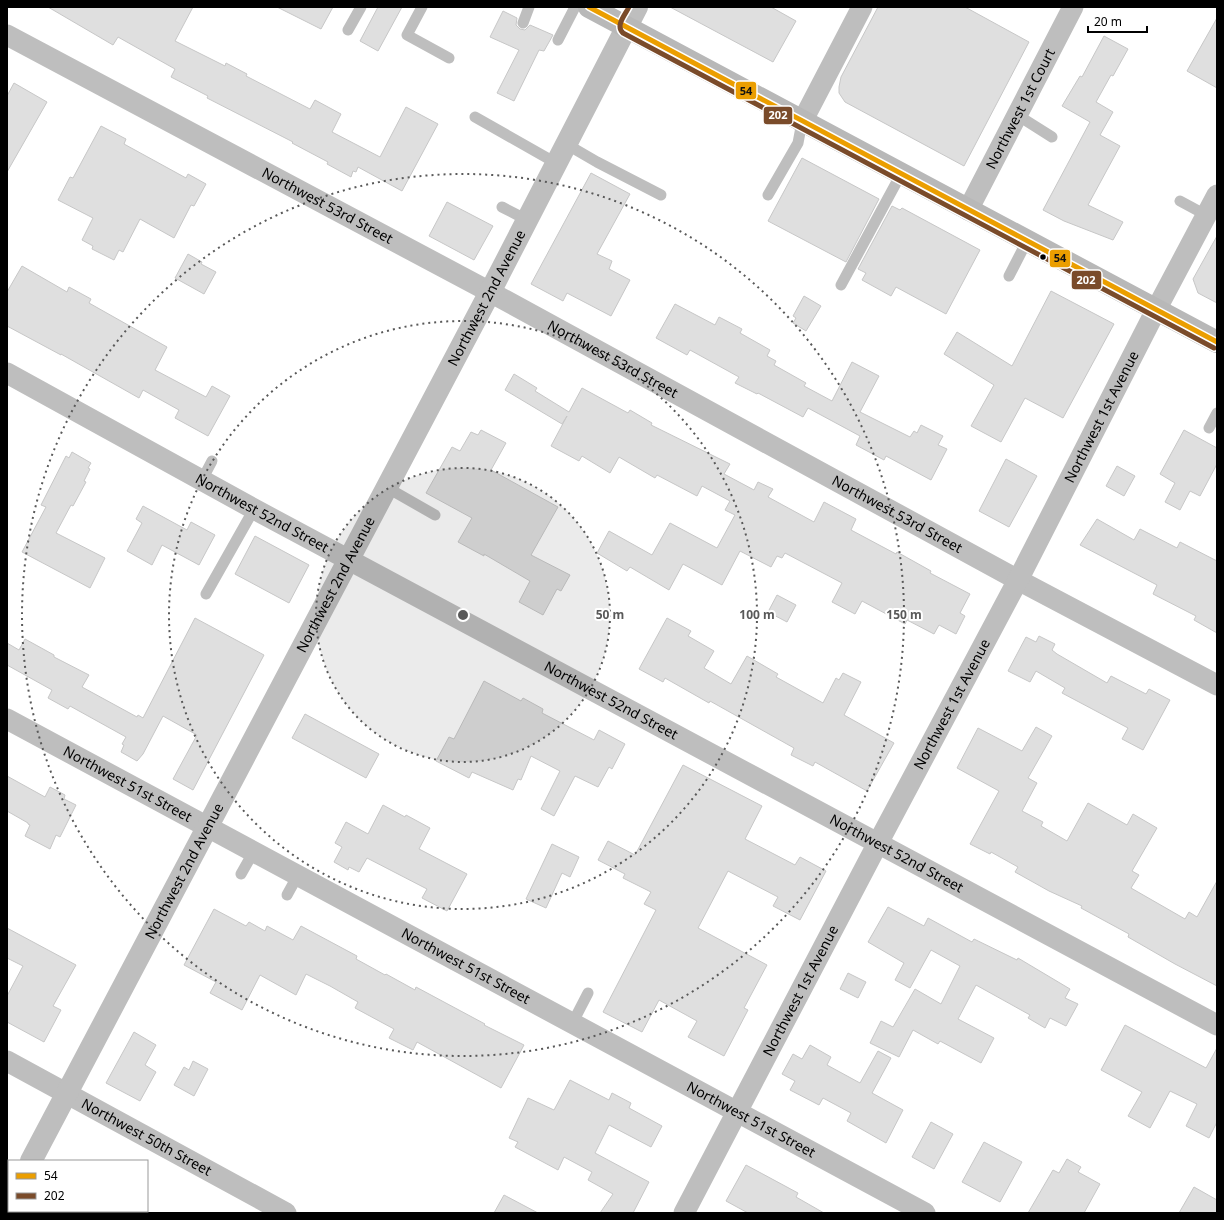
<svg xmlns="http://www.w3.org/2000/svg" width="1224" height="1220" font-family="'Noto Sans',sans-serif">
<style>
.building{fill:#dfdfdf;stroke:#c7c7c7}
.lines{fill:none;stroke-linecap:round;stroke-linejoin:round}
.service{stroke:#bebebe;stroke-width:11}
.minor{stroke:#bebebe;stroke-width:21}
.tertiary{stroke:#bebebe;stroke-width:22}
.secondary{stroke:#b8b8b8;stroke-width:22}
.bus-1-casing{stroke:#fff;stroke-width:8}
.bus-2-casing{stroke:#fff;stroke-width:8}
.bus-1{stroke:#eb9e00;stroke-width:5}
.bus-2{stroke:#7a4b2a;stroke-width:5}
.ring{fill:none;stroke:#595959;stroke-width:2;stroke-dasharray:2 4}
.bus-dot{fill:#000;stroke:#fff;stroke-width:1.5}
.labels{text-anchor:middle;stroke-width:4;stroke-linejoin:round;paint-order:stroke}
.street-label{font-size:14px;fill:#000;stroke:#fff}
.centre{fill:#595959;stroke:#fff;stroke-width:2}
.ring-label{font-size:12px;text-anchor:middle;font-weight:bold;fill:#595959;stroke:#fff;stroke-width:4;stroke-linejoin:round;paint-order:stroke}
.line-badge{stroke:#fff;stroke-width:1.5}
.badge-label{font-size:11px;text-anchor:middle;font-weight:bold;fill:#fff}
.pale-badge-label{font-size:11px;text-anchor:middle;font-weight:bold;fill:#111}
</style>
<rect width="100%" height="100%" fill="#fff"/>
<g class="building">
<polygon points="48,7 193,7 175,41 225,66 226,63 247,74 246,76 310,109 315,100 341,114 332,132 380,157 406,107 438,124 402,191 358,167 356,172 353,171 351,177 327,164 328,162 292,143 293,142 207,98 208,96 171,77 175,69 118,37 113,45"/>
<polygon points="277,7 333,7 321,29"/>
<polygon points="378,7 402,7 378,51 360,41"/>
<polygon points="670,7 771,7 796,21 773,62"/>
<polygon points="878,7 965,7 1029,42 964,166 845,102 839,93 839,87 841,77"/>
<polygon points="503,11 517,18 516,25 520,29 525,30 530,25 553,35 544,51 539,50 514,101 497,93 519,50 490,37"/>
<polygon points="1217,18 1217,88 1187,71"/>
<polygon points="1104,36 1128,49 1113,76 1111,75 1096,102 1113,112 1100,135 1120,146 1088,205 1123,222 1113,240 1064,221 1043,210 1090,122 1062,106 1080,76 1082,77"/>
<polygon points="14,83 47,102 7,172 7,96"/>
<polygon points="101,126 126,139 124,144 186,178 188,174 206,184 194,206 191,205 174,238 140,219 123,252 119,250 114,260 92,249 93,246 82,240 93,218 58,200 70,177 73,178"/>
<polygon points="802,158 879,199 846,262 768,221"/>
<polygon points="591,173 630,194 597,254 612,261 609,269 630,280 611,316 567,293 563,301 531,284"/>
<polygon points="447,202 493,226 474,260 429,236"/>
<polygon points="892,206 900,210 902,208 980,250 946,314 896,287 891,296 862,280 866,273 858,269"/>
<polygon points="1217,236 1217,303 1198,293 1193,279"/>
<polygon points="188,254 202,262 201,264 216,272 204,294 175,278"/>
<polygon points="22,266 67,292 69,287 91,299 89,303 167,347 155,370 206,397 212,386 230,396 208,436 175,418 179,410 143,390 139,398 61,354 61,355 7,326 7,292"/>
<polygon points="1051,291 1114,324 1063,418 1025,398 1001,442 971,426 994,385 944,354 957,332 1012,366"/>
<polygon points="804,296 821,306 806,331 793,323 796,318 793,316"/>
<polygon points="675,304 715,325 719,317 742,329 740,333 770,350 767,356 776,361 774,365 806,383 804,386 832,401 852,362 879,376 860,412 910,437 914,431 917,433 921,425 943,436 938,445 947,449 931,480 886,456 884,460 856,445 860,436 808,408 803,417 758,393 757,394 735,383 739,377 690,350 687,355 656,338"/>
<polygon points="514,374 537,388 535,391 569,412 582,388 628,413 630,410 652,423 651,425 730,464 724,474 754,490 758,482 773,489 768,497 814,522 824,502 856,519 851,530 896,554 897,552 931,571 930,573 970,594 960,613 965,616 956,634 939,625 934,634 907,620 905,624 862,601 855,614 832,602 842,583 785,553 782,558 777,556 771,567 740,551 722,585 683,564 669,590 630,567 627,571 597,553 609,531 652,555 670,523 717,548 735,515 725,510 730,501 702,486 697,496 657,475 655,478 619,457 610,473 582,456 579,461 551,446 567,416 562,424 505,390"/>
<polygon points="481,430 506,443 491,470 558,507 531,555 570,575 561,591 557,589 543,615 519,602 530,581 484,554 484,556 458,542 472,518 426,493 452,447 460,451 471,432 478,435"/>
<polygon points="1184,430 1217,448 1217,464 1200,496 1190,491 1180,510 1165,502 1175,483 1160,474"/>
<polygon points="72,452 91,463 88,468 90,469 84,481 86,482 73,506 71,505 56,533 105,558 90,588 22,552 46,507 41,505 66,456 69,458"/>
<polygon points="1006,459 1037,476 1009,527 979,511"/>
<polygon points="1117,466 1135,476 1124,496 1106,486"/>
<polygon points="143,506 187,530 191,522 215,535 199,565 162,545 152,565 127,551 142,523 136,519"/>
<polygon points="1097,519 1134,540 1140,529 1177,548 1180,542 1217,561 1217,633 1194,620 1196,616 1153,594 1157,585 1080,545"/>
<polygon points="255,536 309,565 289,603 235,574"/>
<polygon points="777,595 796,605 787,622 768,612"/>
<polygon points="195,618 264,655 193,790 173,779 197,735 163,716 143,754 137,761 121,752 124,745 122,744 126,737 70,706 68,709 48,698 52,690 7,665 7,643 19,650 25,639 54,655 54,657 89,675 82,687 137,717 138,715 143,718"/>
<polygon points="667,618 691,631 688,636 714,651 704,668 731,684 747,656 778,674 776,677 823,703 836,678 839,680 843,673 861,682 844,715 894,743 867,791 815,762 813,766 791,755 794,748 710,701 709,703 665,678 663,682 639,669"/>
<polygon points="1039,636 1055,644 1052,650 1057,654 1107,683 1111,676 1146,694 1149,689 1170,700 1143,750 1122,739 1128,728 1062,693 1065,688 1036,671 1030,682 1008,671 1026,637 1036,642"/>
<polygon points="484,681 521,701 523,698 543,709 542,713 594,740 599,730 625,744 612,769 609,767 598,787 575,776 554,816 541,809 560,771 531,756 521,780 518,779 513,790 472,772 469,778 436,761 449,737 454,739"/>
<polygon points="305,714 379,754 366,778 292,738"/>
<polygon points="1036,727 1052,736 1028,778 1037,783 1022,811 1043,822 1041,826 1067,841 1088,803 1127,825 1133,814 1157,828 1132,871 1139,875 1131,888 1185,919 1189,912 1197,917 1217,881 1217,986 1175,964 1128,937 1129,934 1081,908 1082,906 1049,891 1015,872 1018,867 991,852 990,854 970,844 999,791 957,768 978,728 1022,751"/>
<polygon points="683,765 762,806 745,839 795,865 800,857 826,871 800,920 773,906 778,897 728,871 698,928 767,965 744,1008 748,1010 724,1056 688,1037 697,1021 659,1000 642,1032 603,1012 656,910 644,904 651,892 623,878 625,874 598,860 608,841 635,855"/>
<polygon points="7,776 45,797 50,787 65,795 64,799 76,805 60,837 56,835 50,849 25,836 30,825 28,824 28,823 7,811"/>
<polygon points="383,805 405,817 406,815 430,828 419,849 467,874 447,911 422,898 427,889 367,858 359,872 349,867 348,870 334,862 342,847 335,843 346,822 368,834"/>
<polygon points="552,844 579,857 570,877 562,873 546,908 526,899"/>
<polygon points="888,907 924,926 928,918 972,942 974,939 1017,960 1018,958 1070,989 1065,998 1078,1004 1066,1026 1050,1018 1045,1028 1028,1018 1030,1015 976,985 958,1019 994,1038 981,1063 940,1041 938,1044 913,1030 899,1057 870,1043 881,1021 893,1027 915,989 941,1004 960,966 931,950 910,988 895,980 904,963 868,942"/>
<polygon points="214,909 246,926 249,922 265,931 267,926 293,940 301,926 357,956 356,959 385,975 386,974 415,990 416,987 485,1024 484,1025 524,1045 501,1088 417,1042 413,1050 389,1038 394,1029 355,1008 358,1002 330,986 306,974 296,995 260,975 242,1010 210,993 216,982 184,965"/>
<polygon points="7,928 76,965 53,1006 61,1010 44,1042 7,1022 7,996 23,966 7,958"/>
<polygon points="848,973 866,982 858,998 840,989"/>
<polygon points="1125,1025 1206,1068 1217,1048 1217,1122 1209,1138 1186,1126 1197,1104 1170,1091 1150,1128 1128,1116 1142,1092 1101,1070"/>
<polygon points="134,1032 156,1045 145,1065 156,1072 140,1101 106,1083"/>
<polygon points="810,1045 831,1057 827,1065 860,1083 878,1051 891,1058 872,1093 903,1110 886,1143 847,1121 851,1113 823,1098 819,1105 790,1090 795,1081 782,1074 793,1054 802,1059"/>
<polygon points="193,1061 208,1069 194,1096 174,1085 184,1067 189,1070"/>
<polygon points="570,1080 609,1100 612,1093 631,1103 629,1108 662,1126 651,1147 609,1125 595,1153 649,1182 633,1213 600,1213 613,1194 588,1180 592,1172 564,1157 558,1170 515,1147 518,1142 509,1138 528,1098 554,1110"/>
<polygon points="931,1122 953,1134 934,1169 912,1157"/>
<polygon points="984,1142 1022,1162 1000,1202 962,1182"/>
<polygon points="1067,1159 1081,1167 1078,1172 1100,1184 1084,1213 1028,1213 1053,1170 1059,1173"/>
<polygon points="746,1165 798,1193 796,1197 824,1213 748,1213 726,1201"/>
<polygon points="1194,1187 1217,1200 1217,1213 1179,1213"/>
<polygon points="504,1195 538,1213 494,1213"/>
</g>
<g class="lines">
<g class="service">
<polyline points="422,7 407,35 449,58"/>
<polyline points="523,23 529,7"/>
<polyline points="348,30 361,7"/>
<polyline points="558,40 575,7"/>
<polyline points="1017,115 1052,137"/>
<polyline points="475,117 556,163"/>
<polyline points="566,144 597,162 661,195"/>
<polyline points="768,195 798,143 802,122"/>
<polyline points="1180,201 1206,215"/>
<polyline points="502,207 527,220"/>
<polyline points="1009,276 1027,241"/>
<polyline points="841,285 901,174"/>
<polyline points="1209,428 1217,413"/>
<polyline points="202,480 212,461"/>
<polyline points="386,487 435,515"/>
<polyline points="206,594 254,509"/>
<polyline points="241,874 254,851"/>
<polyline points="287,895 298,875"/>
<polyline points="572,1024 588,993"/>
</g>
<g class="minor">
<path id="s1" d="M7 35 490 292 1018 580 1217 685"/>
<polyline points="802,122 862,7"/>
<path id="s2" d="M968 210 1073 7"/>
<path id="s3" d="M7 373 254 509 1217 1025"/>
<path id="s4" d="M7 719 925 1213"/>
<path id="s5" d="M7 1061 286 1213"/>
<path id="s6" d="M684 1213 878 843 1018 580 1156 310 1217 195"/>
</g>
<g class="tertiary">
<path id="s7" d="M31 1161 490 292 637 7"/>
<polyline points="7,1206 9,1202"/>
</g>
<polyline class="secondary" points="589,7 1217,342"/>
<g class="bus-1-casing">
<polyline id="bus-1" points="589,7 1217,342"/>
</g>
<g class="bus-2-casing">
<path id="bus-2" d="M629 7C625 15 615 26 623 33L1214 348"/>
</g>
<use href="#bus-1" class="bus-1"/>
<use href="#bus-2" class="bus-2"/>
</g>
<circle cx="463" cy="615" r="147" fill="#595959" fill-opacity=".12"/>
<g class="ring">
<circle cx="463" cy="615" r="147"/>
<circle cx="463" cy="615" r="294"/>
<circle cx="463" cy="615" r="441"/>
</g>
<circle class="bus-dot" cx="1043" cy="257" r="3.5"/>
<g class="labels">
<g class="street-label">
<text dy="5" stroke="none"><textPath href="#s2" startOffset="114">Northwest 1st Court</textPath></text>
<text dy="5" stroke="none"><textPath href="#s1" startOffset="363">Northwest 53rd Street</textPath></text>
<text dy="5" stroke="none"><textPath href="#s7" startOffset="976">Northwest 2nd Avenue</textPath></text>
<text dy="5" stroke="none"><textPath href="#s1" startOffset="687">Northwest 53rd Street</textPath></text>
<text dy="5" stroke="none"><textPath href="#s6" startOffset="899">Northwest 1st Avenue</textPath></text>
<text dy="5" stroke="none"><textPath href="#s3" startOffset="291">Northwest 52nd Street</textPath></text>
<text dy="5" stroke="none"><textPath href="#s1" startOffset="1011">Northwest 53rd Street</textPath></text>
<text dy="5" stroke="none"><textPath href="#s7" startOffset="652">Northwest 2nd Avenue</textPath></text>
<text dy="5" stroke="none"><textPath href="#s3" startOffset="687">Northwest 52nd Street</textPath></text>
<text dy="5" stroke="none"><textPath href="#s6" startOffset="575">Northwest 1st Avenue</textPath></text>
<text dy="5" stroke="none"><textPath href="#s4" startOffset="137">Northwest 51st Street</textPath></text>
<text dy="5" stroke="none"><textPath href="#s3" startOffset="1011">Northwest 52nd Street</textPath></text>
<text dy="5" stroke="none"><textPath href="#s7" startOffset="328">Northwest 2nd Avenue</textPath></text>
<text dy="5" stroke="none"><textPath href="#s4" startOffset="521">Northwest 51st Street</textPath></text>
<text dy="5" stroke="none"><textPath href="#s6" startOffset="251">Northwest 1st Avenue</textPath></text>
<text dy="5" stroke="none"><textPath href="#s4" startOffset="845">Northwest 51st Street</textPath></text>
<text dy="5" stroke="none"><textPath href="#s5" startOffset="159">Northwest 50th Street</textPath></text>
</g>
</g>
<circle cx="463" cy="615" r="6" class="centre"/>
<g class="ring-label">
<text x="610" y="619">50 m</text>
<text x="757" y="619">100 m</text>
<text x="904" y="619">150 m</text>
</g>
<g class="line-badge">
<rect x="735" y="81" width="22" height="19" rx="4" fill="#eb9e00"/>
<rect x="763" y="106" width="30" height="19" rx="4" fill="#7a4b2a"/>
<rect x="1049" y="249" width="22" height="19" rx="4" fill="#eb9e00"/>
<rect x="1071" y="270" width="31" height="20" rx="4" fill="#7a4b2a"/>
</g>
<g class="badge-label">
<text x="778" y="119">202</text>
<text x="1086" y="284">202</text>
</g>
<g class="pale-badge-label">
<text x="746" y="95">54</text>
<text x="1060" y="262">54</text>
</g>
<rect width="1224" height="1220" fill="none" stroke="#000000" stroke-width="16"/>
<rect x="8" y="1160" width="140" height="52" fill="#ffffff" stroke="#999999"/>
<rect x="16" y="1173" width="20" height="6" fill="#eb9e00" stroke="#999999"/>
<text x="44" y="1180" font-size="12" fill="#000000">54</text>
<rect x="16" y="1193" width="20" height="6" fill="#7a4b2a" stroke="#999999"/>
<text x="44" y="1200" font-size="12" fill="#000000">202</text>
<path d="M1088 26v6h59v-6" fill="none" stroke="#000000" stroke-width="2"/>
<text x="1094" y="26" font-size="12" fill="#000000" stroke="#ffffff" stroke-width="3" paint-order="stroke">20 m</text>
</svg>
